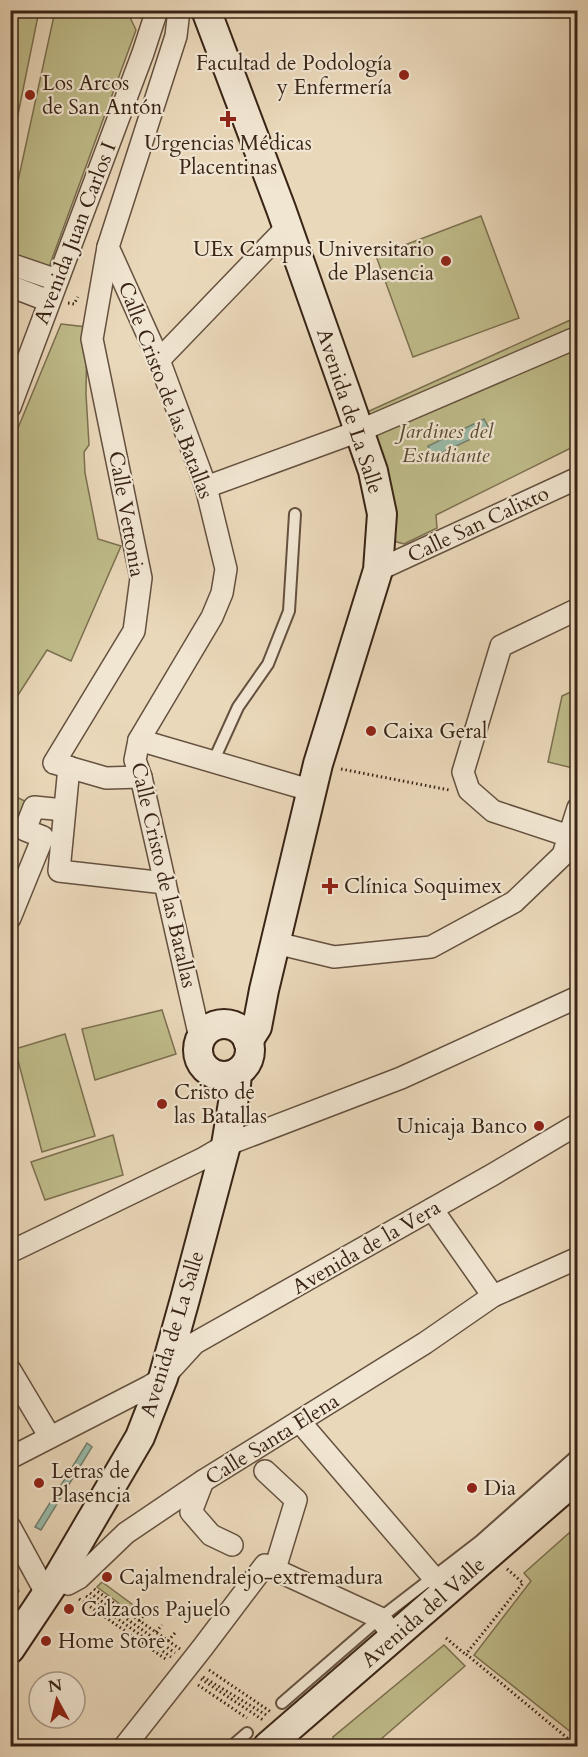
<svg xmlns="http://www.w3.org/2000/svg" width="588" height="1757" font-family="Cardo,serif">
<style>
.green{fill:#bfbc8a;stroke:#7c7050;stroke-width:1.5}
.water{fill:#99bba9;stroke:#737f6e;stroke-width:1.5}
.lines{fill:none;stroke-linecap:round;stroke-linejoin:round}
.lane-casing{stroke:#65513f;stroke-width:14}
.street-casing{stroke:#65513f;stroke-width:24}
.secondary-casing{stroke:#392416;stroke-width:32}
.path{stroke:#392416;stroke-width:3;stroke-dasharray:1.5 3;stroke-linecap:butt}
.lane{stroke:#f1e6d2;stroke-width:10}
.street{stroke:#f1e6d2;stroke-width:21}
.secondary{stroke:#f1e6d2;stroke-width:28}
.poi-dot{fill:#8f2418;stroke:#f1e6d2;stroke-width:2}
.labels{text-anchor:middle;stroke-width:4.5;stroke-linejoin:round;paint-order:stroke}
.poi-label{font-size:21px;fill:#392416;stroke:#f1e6d2;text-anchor:start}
.street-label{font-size:21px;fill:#392416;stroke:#f1e6d2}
.park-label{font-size:21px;font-style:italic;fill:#5a4a33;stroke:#f1e6d2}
</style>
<rect width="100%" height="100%" fill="#ead8ba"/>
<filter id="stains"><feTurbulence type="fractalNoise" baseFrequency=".00333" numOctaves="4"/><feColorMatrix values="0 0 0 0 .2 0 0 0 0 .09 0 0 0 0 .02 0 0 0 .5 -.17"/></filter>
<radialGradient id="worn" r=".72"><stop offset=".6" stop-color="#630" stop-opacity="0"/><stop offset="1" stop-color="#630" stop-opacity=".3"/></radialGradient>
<g class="green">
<polygon points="11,10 39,11 13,139 10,131"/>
<polygon points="55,11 127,11 136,30 49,267 11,253 11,213"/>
<polygon points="481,216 519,318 413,357 376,256"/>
<polygon points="577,317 577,445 436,515 437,528 404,544 397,542 393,538 367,412"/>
<polygon points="61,324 87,327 86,394 89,445 84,452 85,473 98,539 121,546 71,661 47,650 11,706 11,445"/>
<polygon points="577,689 577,769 548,762 562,696"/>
<polygon points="10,794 29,803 19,821 11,816"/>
<polygon points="162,1010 176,1054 95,1080 82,1029"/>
<polygon points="65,1034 95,1136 42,1152 15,1049"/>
<polygon points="113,1135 123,1175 45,1200 31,1162"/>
<polygon points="577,1526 577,1737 474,1655 531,1581 524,1573"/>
<polygon points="10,1571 19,1591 14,1599 11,1598"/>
<polygon points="102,1582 140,1610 136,1616 97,1587"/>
<polygon points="444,1645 465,1666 373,1746 332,1746 333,1737"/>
</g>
<g class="water">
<polygon points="484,419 490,430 433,457 428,446"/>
<polygon points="87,1443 92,1447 41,1530 35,1527"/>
</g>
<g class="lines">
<g class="lane-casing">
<g id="lane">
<polyline points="213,762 238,707 268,664 289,611 295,514"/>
<polyline points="282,1703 380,1618 480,1541 578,1454"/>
<polyline points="232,1746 247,1733"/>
</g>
</g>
<g class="street-casing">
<g id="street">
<polyline points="179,10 176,36 108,247 159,360 206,487 226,569 222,593 212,617 139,740 135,760 141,777 200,1038"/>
<polyline points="108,247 92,339 141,578 134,631 54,763 106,778 141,777"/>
<polyline points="10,264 57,280"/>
<polyline points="10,286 49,301"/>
<polyline points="159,360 288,226"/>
<polyline points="10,407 143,53 157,10"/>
<polyline points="206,487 359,431 578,337"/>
<polyline points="378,570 578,478"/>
<polyline points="578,609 501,646 463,772 469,790 493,811 578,839"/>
<polyline points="139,740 313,791"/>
<polyline points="69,767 59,871 165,883"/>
<polyline points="10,918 43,837 25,830 34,807 64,810"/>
<polyline points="276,943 334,957 431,947 514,902 563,855 578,808"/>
<polyline points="432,1209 493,1296"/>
<polyline points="10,1252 202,1159 226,1145 401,1078 578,997"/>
<polyline points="10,1370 50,1437"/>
<polyline points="300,1422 434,1578 449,1589"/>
<polyline points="10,1458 150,1386 163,1378 195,1343 492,1175 578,1124"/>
<polyline points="265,1471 296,1500 275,1569"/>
<polyline points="203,1481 191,1512 211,1535 232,1545"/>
<polyline points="10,1527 46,1593"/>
<polyline points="58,1577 68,1584 79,1578 126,1533 203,1481 425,1343 493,1296 578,1258"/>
<polyline points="125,1746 203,1647 265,1565 380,1618 394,1637"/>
</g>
</g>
<g class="secondary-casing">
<g id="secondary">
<polyline points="206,10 281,209 346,393 373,471 382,514 378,570 318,764 264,990 257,1027 248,1041"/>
<circle cx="224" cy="1050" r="26"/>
<polyline points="10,1649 58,1577 140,1437 163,1378 185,1299 226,1145 236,1085 237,1073"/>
<polyline points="268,1746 578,1477"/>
</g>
</g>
<g class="path">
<polyline points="68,303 74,304 78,297"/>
<polyline points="341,769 449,790"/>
<polyline points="507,1569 523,1583 466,1654 577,1746"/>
<polyline points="94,1589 180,1649"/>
<polyline points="90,1593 175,1653"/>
<polyline points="86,1596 171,1657"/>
<polyline points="79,1599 167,1660"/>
<polyline points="139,1621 145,1614"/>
<polyline points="156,1632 162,1625"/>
<polyline points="446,1638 465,1654"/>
<polyline points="168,1641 175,1633"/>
<polyline points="209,1670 271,1712"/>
<polyline points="203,1677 268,1716"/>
<polyline points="201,1679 263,1720"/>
<polyline points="198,1685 247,1718"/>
</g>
<use href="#lane" class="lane"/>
<use href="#street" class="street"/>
<use href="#secondary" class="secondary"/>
</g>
<g class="poi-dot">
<circle cx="404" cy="75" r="6"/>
<circle cx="30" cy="95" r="6"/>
<path d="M225 110h6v6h6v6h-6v6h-6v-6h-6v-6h6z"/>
<circle cx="446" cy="261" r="6"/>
<circle cx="371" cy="731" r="6"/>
<path d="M327 877h6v6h6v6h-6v6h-6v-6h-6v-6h6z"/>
<circle cx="162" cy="1104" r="6"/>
<circle cx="539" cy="1126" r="6"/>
<circle cx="39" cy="1483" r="6"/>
<circle cx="472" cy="1488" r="6"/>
<circle cx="107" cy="1577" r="6"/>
<circle cx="69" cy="1609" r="6"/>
<circle cx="46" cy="1641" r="6"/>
</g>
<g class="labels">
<g class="poi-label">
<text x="392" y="70" text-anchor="end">Facultad de Podología<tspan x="392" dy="24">y Enfermería</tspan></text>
<text x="42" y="90">Los Arcos<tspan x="42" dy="24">de San Antón</tspan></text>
<text x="228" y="150" text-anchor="middle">Urgencias Médicas<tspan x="228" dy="24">Placentinas</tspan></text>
<text x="434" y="256" text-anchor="end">UEx Campus Universitario<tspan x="434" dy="24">de Plasencia</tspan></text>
<text x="383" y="738">Caixa Geral</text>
<text x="344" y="893">Clínica Soquimex</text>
<text x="174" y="1099">Cristo de<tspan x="174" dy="24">las Batallas</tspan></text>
<text x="527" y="1133" text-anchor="end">Unicaja Banco</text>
<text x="51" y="1478">Letras de<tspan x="51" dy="24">Plasencia</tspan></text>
<text x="484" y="1495">Dia</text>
<text x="119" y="1584">Cajalmendralejo-extremadura</text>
<text x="81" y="1616">Calzados Pajuelo</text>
<text x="58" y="1648">Home Store</text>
</g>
<g class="street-label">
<text transform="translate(75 233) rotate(-69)" y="7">Avenida Juan Carlos I</text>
<text transform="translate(166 390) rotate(69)" y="7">Calle Cristo de las Batallas</text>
<text transform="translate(350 411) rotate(72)" y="7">Avenida de La Salle</text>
<text transform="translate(127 514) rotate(80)" y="7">Calle Vettonia</text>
<text transform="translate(478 524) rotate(-25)" y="7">Calle San Calixto</text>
<text transform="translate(164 875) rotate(77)" y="7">Calle Cristo de las Batallas</text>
<text transform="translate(366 1247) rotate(-30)" y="7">Avenida de la Vera</text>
<text transform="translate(172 1334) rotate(-73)" y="7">Avenida de La Salle</text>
<text transform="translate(272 1439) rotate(-32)" y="7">Calle Santa Elena</text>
<text transform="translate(423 1612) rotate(-41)" y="7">Avenida del Valle</text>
</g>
<g class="park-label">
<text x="446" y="438">Jardines del<tspan x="446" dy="24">Estudiante</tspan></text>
</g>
</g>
<rect width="588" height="1757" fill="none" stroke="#ead8ba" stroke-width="36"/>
<rect x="12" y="12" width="564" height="1733" fill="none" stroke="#392416" stroke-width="3"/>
<rect x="18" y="18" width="552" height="1721" fill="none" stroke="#392416" stroke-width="1.5"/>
<g transform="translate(57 1700) rotate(352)"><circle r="28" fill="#f1e6d2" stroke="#a79887" stroke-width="1.5"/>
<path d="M0-4.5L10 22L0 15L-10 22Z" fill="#8f2418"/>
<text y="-9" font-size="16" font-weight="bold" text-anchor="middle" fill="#392416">N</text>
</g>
<rect width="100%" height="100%" filter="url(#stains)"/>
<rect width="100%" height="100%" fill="url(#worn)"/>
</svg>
